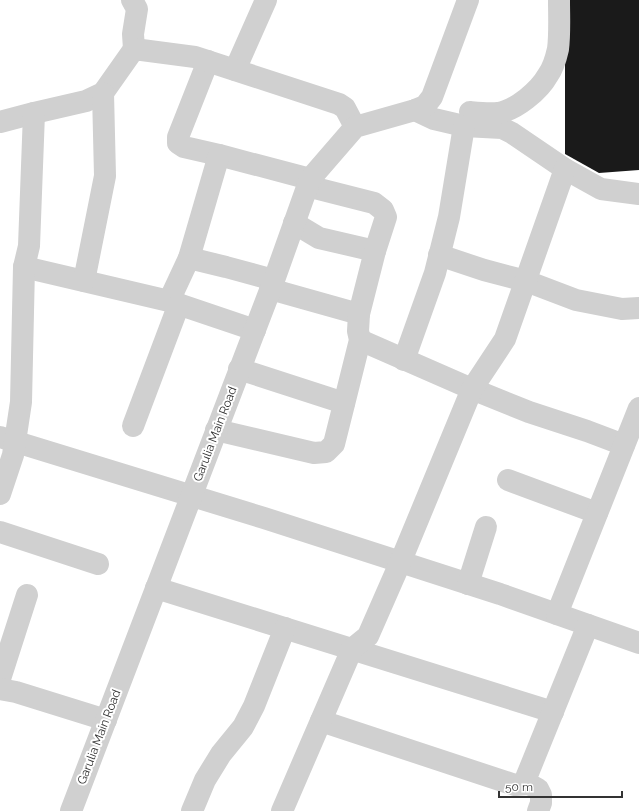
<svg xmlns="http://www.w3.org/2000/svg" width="639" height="811" font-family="Raleway,sans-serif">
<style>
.building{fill:#1a1a1a}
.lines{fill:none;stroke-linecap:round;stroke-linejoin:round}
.minor{stroke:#d0d0d0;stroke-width:22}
.labels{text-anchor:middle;stroke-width:4;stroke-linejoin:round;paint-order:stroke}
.street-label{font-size:12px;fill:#333;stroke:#fff}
</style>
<rect width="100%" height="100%" fill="#fff"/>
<polygon class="building" points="565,0 639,0 639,170 599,173 565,154"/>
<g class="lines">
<g class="minor">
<polyline points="132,0 137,9 133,34 134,49"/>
<polyline points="208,61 178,137 178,143 184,147 219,155 310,179"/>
<polyline points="235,70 266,0"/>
<polyline points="415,110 434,119 464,126 502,128 512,133 565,169 601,189 639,194"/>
<path d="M470 112C480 113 489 114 498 113 516 110 539 91 548 75 553 68 556 58 558 49 560 34 559 16 559 0"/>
<polyline points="0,122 34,113 86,101 103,93 134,49 195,57 339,104 345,108 355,127"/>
<polyline points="294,223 319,238 375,251"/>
<polyline points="439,255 484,270 526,281 576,300 622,309 639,308"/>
<polyline points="189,258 226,267 274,280"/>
<polyline points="24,267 169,301 255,330"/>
<polyline points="84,281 105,176 103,93"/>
<polyline points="270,289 359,314"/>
<polyline points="169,301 189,258 219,155"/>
<polyline points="360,340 472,389 529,412 587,431 624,445"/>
<polyline points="404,360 435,273 449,217 464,126"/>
<polyline points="239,369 344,403"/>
<polyline points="133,426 179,304"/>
<polyline points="216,430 314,453 326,452 334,444 360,340 358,331 359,314 375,251 386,217 383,210 374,203 307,186"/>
<polyline points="0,437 264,518 500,594 639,643"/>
<polyline points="508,480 597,513"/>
<polyline points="0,494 13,455 21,402 24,267 29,246 34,113"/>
<polyline points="0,532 98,564"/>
<polyline points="468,584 486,527"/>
<path d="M156 588C289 629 421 671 553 712"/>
<polyline points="557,614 639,408"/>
<polyline points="0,679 27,595"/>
<polyline points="0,689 16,692 106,720"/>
<polyline points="321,721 515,785 529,784"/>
<polyline points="71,811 274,280 310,179 355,127 415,110 425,106 432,97 468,0"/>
<polyline points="192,811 205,780 221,754 243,727 254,706 285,628"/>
<polyline points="282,811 352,649 368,636 400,563 472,389 505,339 565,169"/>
<polyline points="538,811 541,803 541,795 538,789 529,784 526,778 588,625"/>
</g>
</g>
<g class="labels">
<g class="street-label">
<text transform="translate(215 434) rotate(-69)" y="4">Garulia Main Road</text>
<text transform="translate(99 737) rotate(-69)" y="4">Garulia Main Road</text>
</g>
</g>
<path d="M499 791v6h123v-6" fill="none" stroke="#333333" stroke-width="2"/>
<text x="505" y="791" font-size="12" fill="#333333" stroke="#ffffff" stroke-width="3" paint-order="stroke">50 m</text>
</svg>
